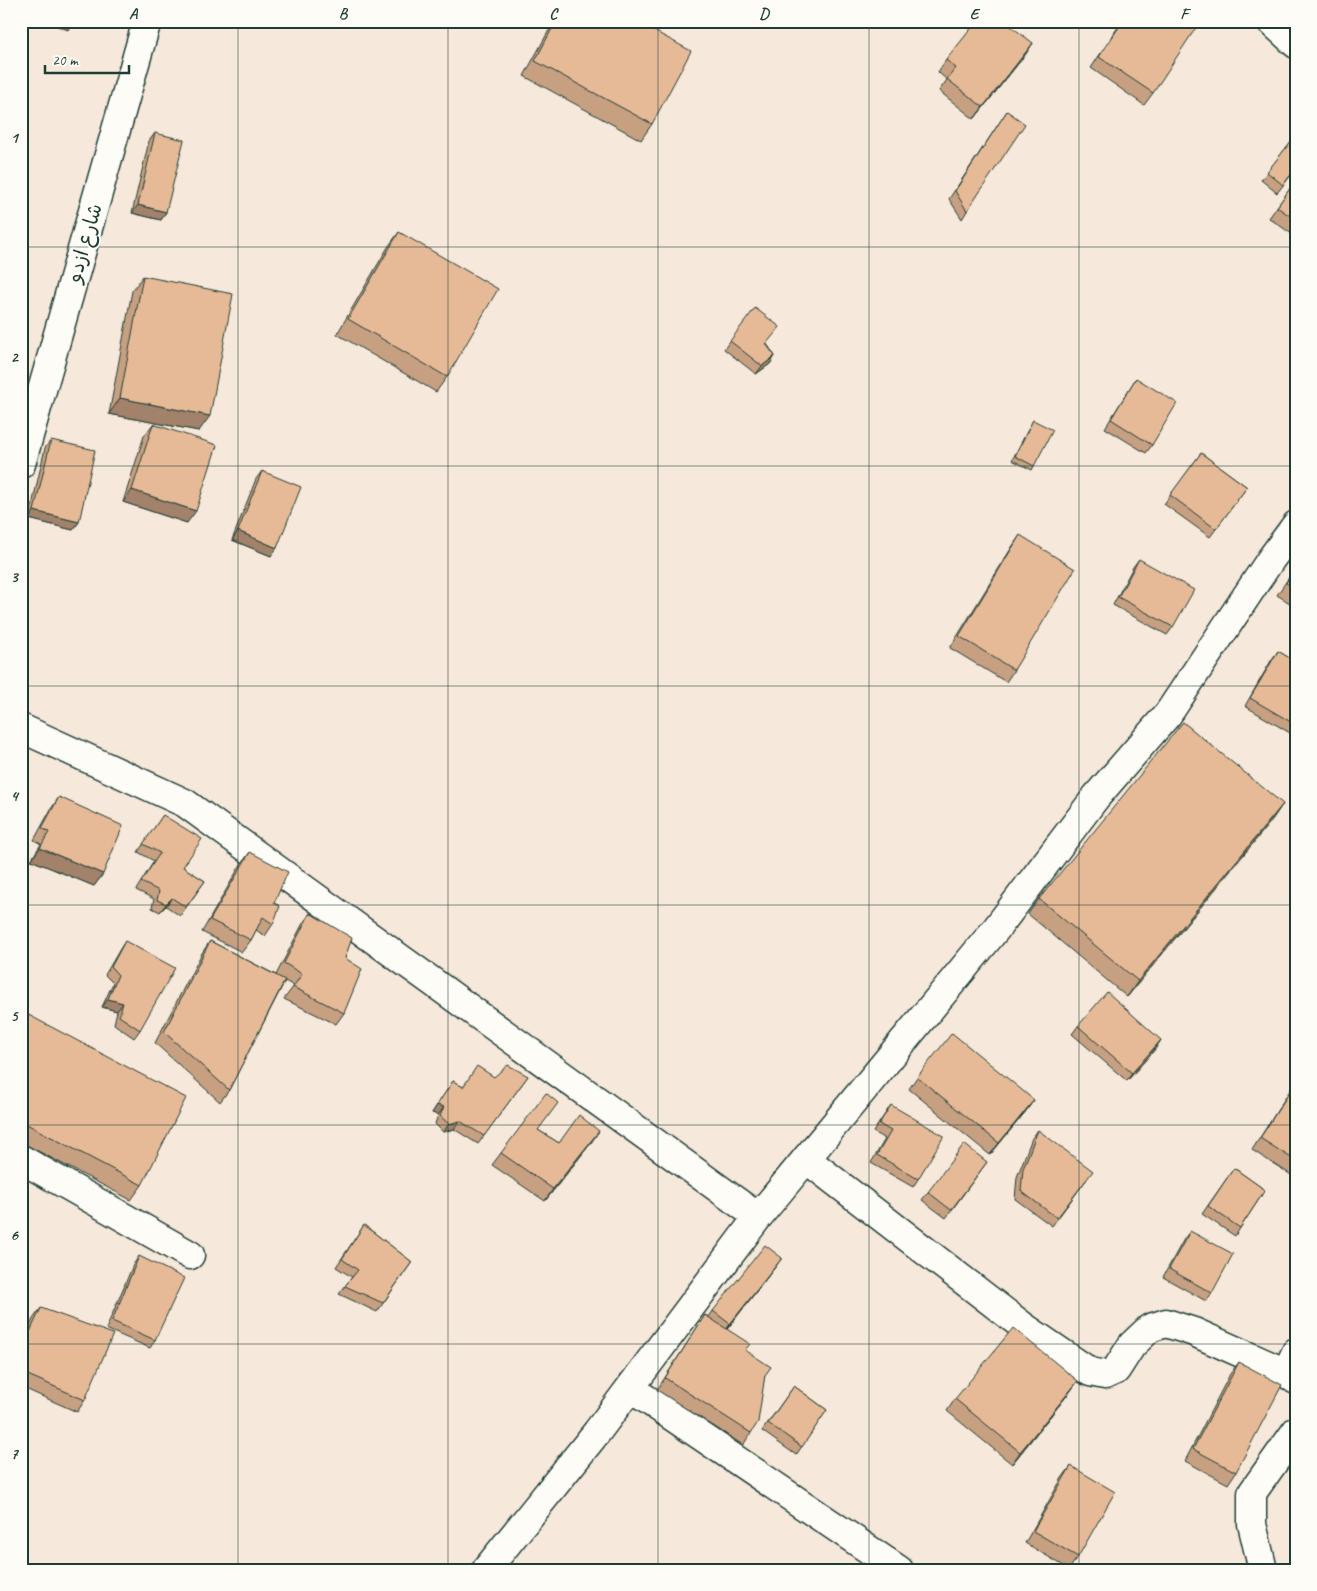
<svg xmlns="http://www.w3.org/2000/svg" width="1317" height="1591" font-family="Caveat,'Playpen Sans Arabic',sans-serif">
<style>
.lines{fill:none;stroke-linecap:round;stroke-linejoin:round}
.minor-casing{stroke:#1f3d34;stroke-width:31}
.minor{stroke:#fdfcf7;stroke-width:28}
.wall{fill:#c7a082;stroke:#1f3d34}
.shaded-wall{fill:#a2826a;stroke:#1f3d34}
.building{fill:#e7ba97;stroke:#1f3d34}
.grid{fill:none;stroke:#1f3d34;stroke-width:1;stroke-opacity:0.55}
.labels{text-anchor:middle;stroke-width:4;stroke-linejoin:round;paint-order:stroke}
.street-label{font-size:20px;fill:#1f3d34;stroke:#fdfcf7}
.neatline{fill:none;stroke:#1f3d34;stroke-width:2}
.grid-label{font-size:16px;text-anchor:middle;font-weight:bold;fill:#1f3d34}
</style>
<rect width="100%" height="100%" fill="#f6e8da"/>
<filter id="ink" filterUnits="userSpaceOnUse"><feTurbulence type="fractalNoise" baseFrequency=".02" numOctaves="2"/><feDisplacementMap in="SourceGraphic" scale="10" xChannelSelector="R" yChannelSelector="G"/><feConvolveMatrix kernelMatrix="1 2 1 2 8 2 1 2 1" color-interpolation-filters="sRGB"/></filter>
<g filter="url(#ink)">
<g class="lines">
<g class="minor-casing">
<g id="minor">
<polyline points="1271,21 1296,44"/>
<polyline points="21,464 147,21"/>
<polyline points="21,728 185,803 758,1217"/>
<polyline points="21,1159 190,1255"/>
<polyline points="806,1159 1024,1327 1090,1372 1105,1375 1116,1370 1132,1345 1150,1328 1166,1323 1194,1332 1286,1373 1296,1380"/>
<polyline points="1286,1373 1296,1352"/>
<polyline points="630,1388 899,1570"/>
<polyline points="486,1570 597,1432 758,1217 996,929 1096,797 1168,714 1271,559 1296,525"/>
<polyline points="1263,1570 1252,1524 1252,1493 1296,1431"/>
</g>
</g>
<use href="#minor" class="minor"/>
</g>
<g class="wall">
<polygon points="554,21 636,21 652,124 641,140 524,76"/>
<polygon points="1122,21 1153,93 1144,105 1091,68"/>
<polygon points="1033,43 1025,55 974,119 939,91 947,80 938,72 946,60"/>
<polygon points="1007,111 967,211 962,219 949,199"/>
<polygon points="155,133 166,212 161,220 132,213 149,141"/>
<polygon points="1296,135 1296,169 1277,193 1261,180"/>
<polygon points="1296,180 1296,237 1269,218"/>
<polygon points="399,232 447,377 436,392 337,334 388,247"/>
<polygon points="143,276 199,431 109,414 132,291"/>
<polygon points="730,341 767,344 775,356 770,364 756,374 724,349"/>
<polygon points="1136,378 1152,445 1146,453 1105,428"/>
<polygon points="1033,420 1034,466 1032,470 1012,460 1031,424"/>
<polygon points="153,424 187,523 123,502 144,436"/>
<polygon points="51,440 79,522 73,530 29,519 45,448"/>
<polygon points="1201,453 1247,487 1210,537 1164,504"/>
<polygon points="262,471 271,556 232,540 256,479"/>
<polygon points="1020,535 1014,670 1006,682 950,648 1012,547"/>
<polygon points="1139,559 1173,627 1167,635 1113,605 1133,567"/>
<polygon points="1296,567 1296,607 1277,595"/>
<polygon points="1278,651 1296,662 1296,726 1290,733 1245,706 1272,659"/>
<polygon points="59,797 103,874 94,886 31,860 41,844 34,840 51,809"/>
<polygon points="163,815 183,867 205,881 180,916 166,906 160,912 152,908 154,899 136,890 154,861 138,852"/>
<polygon points="1272,820 1127,997 1028,914 1039,899"/>
<polygon points="250,852 274,903 273,924 265,936 256,930 251,940 242,952 202,932 241,864"/>
<polygon points="310,913 345,958 344,1013 336,1024 284,999 294,986 285,981 229,1090 220,1102 155,1043 202,953 210,941 276,975 302,925"/>
<polygon points="125,941 140,1030 134,1038 114,1024 117,1011 102,1007 113,983 105,975 120,949"/>
<polygon points="21,1011 142,1185 131,1200 21,1142"/>
<polygon points="1078,1026 1156,1048 1127,1081 1072,1034"/>
<polygon points="528,1076 478,1144 454,1129 443,1132 435,1124 438,1115 432,1113 453,1081 463,1087 494,1077"/>
<polygon points="917,1077 1034,1100 1026,1111 990,1155 909,1089"/>
<polygon points="1296,1081 1296,1178 1252,1150"/>
<polygon points="891,1105 918,1179 913,1187 871,1163 885,1139 873,1132"/>
<polygon points="538,1130 559,1143 591,1143 545,1201 492,1165 501,1153"/>
<polygon points="1038,1130 1087,1179 1052,1226 1015,1199 1017,1177 1032,1138"/>
<polygon points="987,1162 946,1218 922,1200 928,1192"/>
<polygon points="1234,1168 1265,1190 1235,1236 1202,1214"/>
<polygon points="364,1225 412,1262 377,1312 339,1294 352,1277 336,1267"/>
<polygon points="1190,1231 1212,1293 1206,1301 1163,1277 1184,1239"/>
<polygon points="139,1256 155,1340 150,1348 106,1329 133,1265"/>
<polygon points="776,1266 727,1329 745,1350 765,1375 751,1433 743,1445 657,1390 705,1315 709,1317 713,1311"/>
<polygon points="41,1308 85,1400 77,1412 21,1387 21,1345 33,1319"/>
<polygon points="1239,1362 1236,1472 1228,1484 1185,1461 1230,1374"/>
<polygon points="1078,1381 1069,1393 1012,1464 947,1411 955,1399"/>
<polygon points="794,1386 827,1410 796,1455 762,1431"/>
<polygon points="1071,1466 1078,1557 1069,1569 1025,1543 1062,1478"/>
</g>
<g class="shaded-wall">
<polygon points="44,21 73,21 68,30"/>
<polygon points="472,21 485,21 482,25"/>
<polygon points="1033,43 1025,55 974,119 983,107"/>
<polygon points="138,205 166,212 161,220 132,213"/>
<polygon points="775,356 770,364 756,374 762,366"/>
<polygon points="120,398 210,416 199,431 109,414"/>
<polygon points="132,490 196,511 187,523 123,502"/>
<polygon points="34,511 79,522 73,530 29,519"/>
<polygon points="238,531 277,548 271,556 232,540"/>
<polygon points="1283,804 1272,820 1127,997 1138,981"/>
<polygon points="40,848 103,874 94,886 31,860"/>
<polygon points="172,898 166,906 160,912 166,904"/>
<polygon points="108,999 123,1003 117,1011 102,1007"/>
<polygon points="1161,1040 1156,1048 1127,1081 1132,1073"/>
<polygon points="1034,1100 1026,1111 990,1155 999,1143"/>
<polygon points="437,1105 444,1107 438,1115 432,1113"/>
<polygon points="460,1121 454,1129 443,1132 449,1124"/>
<polygon points="599,1131 591,1143 545,1201 553,1189"/>
<polygon points="782,1258 776,1266 725,1332 730,1324"/>
<polygon points="1078,1381 1069,1393 1012,1464 1020,1452"/>
</g>
<g class="building">
<polygon points="556,21 636,21 691,51 652,124 535,61"/>
<polygon points="977,21 1004,21 1033,43 983,107 947,79 956,68 946,60"/>
<polygon points="1123,21 1191,21 1197,26 1153,93 1099,57"/>
<polygon points="1007,111 1025,124 967,211 955,191"/>
<polygon points="155,133 184,140 166,212 138,205"/>
<polygon points="1296,135 1296,168 1283,185 1267,172"/>
<polygon points="1296,180 1296,220 1277,207"/>
<polygon points="399,232 498,289 447,377 348,319"/>
<polygon points="143,276 233,294 210,416 120,398"/>
<polygon points="755,308 780,327 766,344 775,356 762,366 730,341"/>
<polygon points="1136,378 1177,403 1152,445 1111,419"/>
<polygon points="1033,420 1053,430 1034,466 1015,456"/>
<polygon points="153,424 217,445 196,511 132,490"/>
<polygon points="51,440 95,450 79,522 34,511"/>
<polygon points="1201,453 1247,487 1216,529 1170,495"/>
<polygon points="262,471 301,487 277,548 238,531"/>
<polygon points="1020,535 1075,569 1014,670 959,636"/>
<polygon points="1139,559 1194,590 1173,627 1118,597"/>
<polygon points="1296,567 1296,589 1286,583"/>
<polygon points="1278,651 1296,662 1296,725 1250,698"/>
<polygon points="1183,722 1283,804 1138,981 1039,899"/>
<polygon points="59,797 123,826 103,874 40,848 49,832 42,828"/>
<polygon points="163,815 202,839 183,867 205,881 186,907 172,898 166,904 157,900 159,891 141,882 160,853 143,844"/>
<polygon points="250,852 288,872 274,903 280,906 273,924 263,917 251,940 210,920"/>
<polygon points="310,913 352,938 345,958 362,969 344,1013 293,987 302,974 284,963"/>
<polygon points="125,941 175,968 140,1030 119,1016 123,1003 108,999 118,975 111,967"/>
<polygon points="210,941 285,980 229,1090 164,1032"/>
<polygon points="1107,992 1161,1040 1132,1073 1078,1026"/>
<polygon points="21,1011 186,1098 142,1185 21,1121"/>
<polygon points="952,1033 1034,1100 999,1143 917,1077"/>
<polygon points="508,1065 528,1076 484,1136 460,1121 449,1124 440,1116 444,1107 437,1105 453,1081 463,1087 477,1066 494,1077"/>
<polygon points="1296,1082 1296,1161 1260,1138"/>
<polygon points="546,1093 558,1103 538,1130 559,1143 579,1115 599,1131 553,1189 501,1153"/>
<polygon points="891,1105 944,1136 918,1179 877,1155 891,1131 879,1124"/>
<polygon points="1038,1130 1093,1171 1057,1218 1021,1191 1023,1169"/>
<polygon points="964,1144 987,1162 951,1210 928,1192"/>
<polygon points="1234,1168 1265,1190 1240,1228 1208,1206"/>
<polygon points="364,1225 412,1262 383,1303 345,1286 358,1270 342,1259"/>
<polygon points="1190,1231 1233,1254 1212,1293 1169,1269"/>
<polygon points="765,1245 782,1258 730,1324 713,1311"/>
<polygon points="139,1256 184,1278 155,1340 112,1321"/>
<polygon points="41,1308 113,1334 85,1400 21,1372 21,1351"/>
<polygon points="705,1315 750,1344 745,1350 771,1367 765,1375 758,1422 751,1433 665,1378"/>
<polygon points="1013,1328 1078,1381 1020,1452 955,1399"/>
<polygon points="1239,1362 1282,1385 1236,1472 1193,1449"/>
<polygon points="794,1386 827,1410 802,1447 768,1423"/>
<polygon points="1071,1466 1115,1492 1078,1557 1033,1531"/>
</g>
</g>
<path class="grid" d="M238 21V1570M448 21V1570M658 21V1570M869 21V1570M1079 21V1570M21 247H1296M21 466H1296M21 686H1296M21 905H1296M21 1125H1296M21 1344H1296"/>
<g class="labels">
<g class="street-label">
<text transform="translate(84 243) rotate(-74)" y="7">شارع ازدو</text>
</g>
</g>
<rect width="1317" height="1591" fill="none" stroke="#fdfcf7" stroke-width="55"/>
<path d="M45 65v8h84v-8" fill="none" stroke="#1f3d34" stroke-width="2.5"/>
<text x="52" y="65" font-size="15" fill="#1f3d34" stroke="#fdfcf7" stroke-width="4" paint-order="stroke">20 m</text>
<rect x="28" y="28" width="1262" height="1536" class="neatline"/>
<g class="grid-label">
<text x="133" y="19">A</text>
<text x="343" y="19">B</text>
<text x="553" y="19">C</text>
<text x="764" y="19">D</text>
<text x="974" y="19">E</text>
<text x="1184" y="19">F</text>
<text x="14" y="143">1</text>
<text x="14" y="362">2</text>
<text x="14" y="582">3</text>
<text x="14" y="801">4</text>
<text x="14" y="1021">5</text>
<text x="14" y="1240">6</text>
<text x="14" y="1459">7</text>
</g>
</svg>
